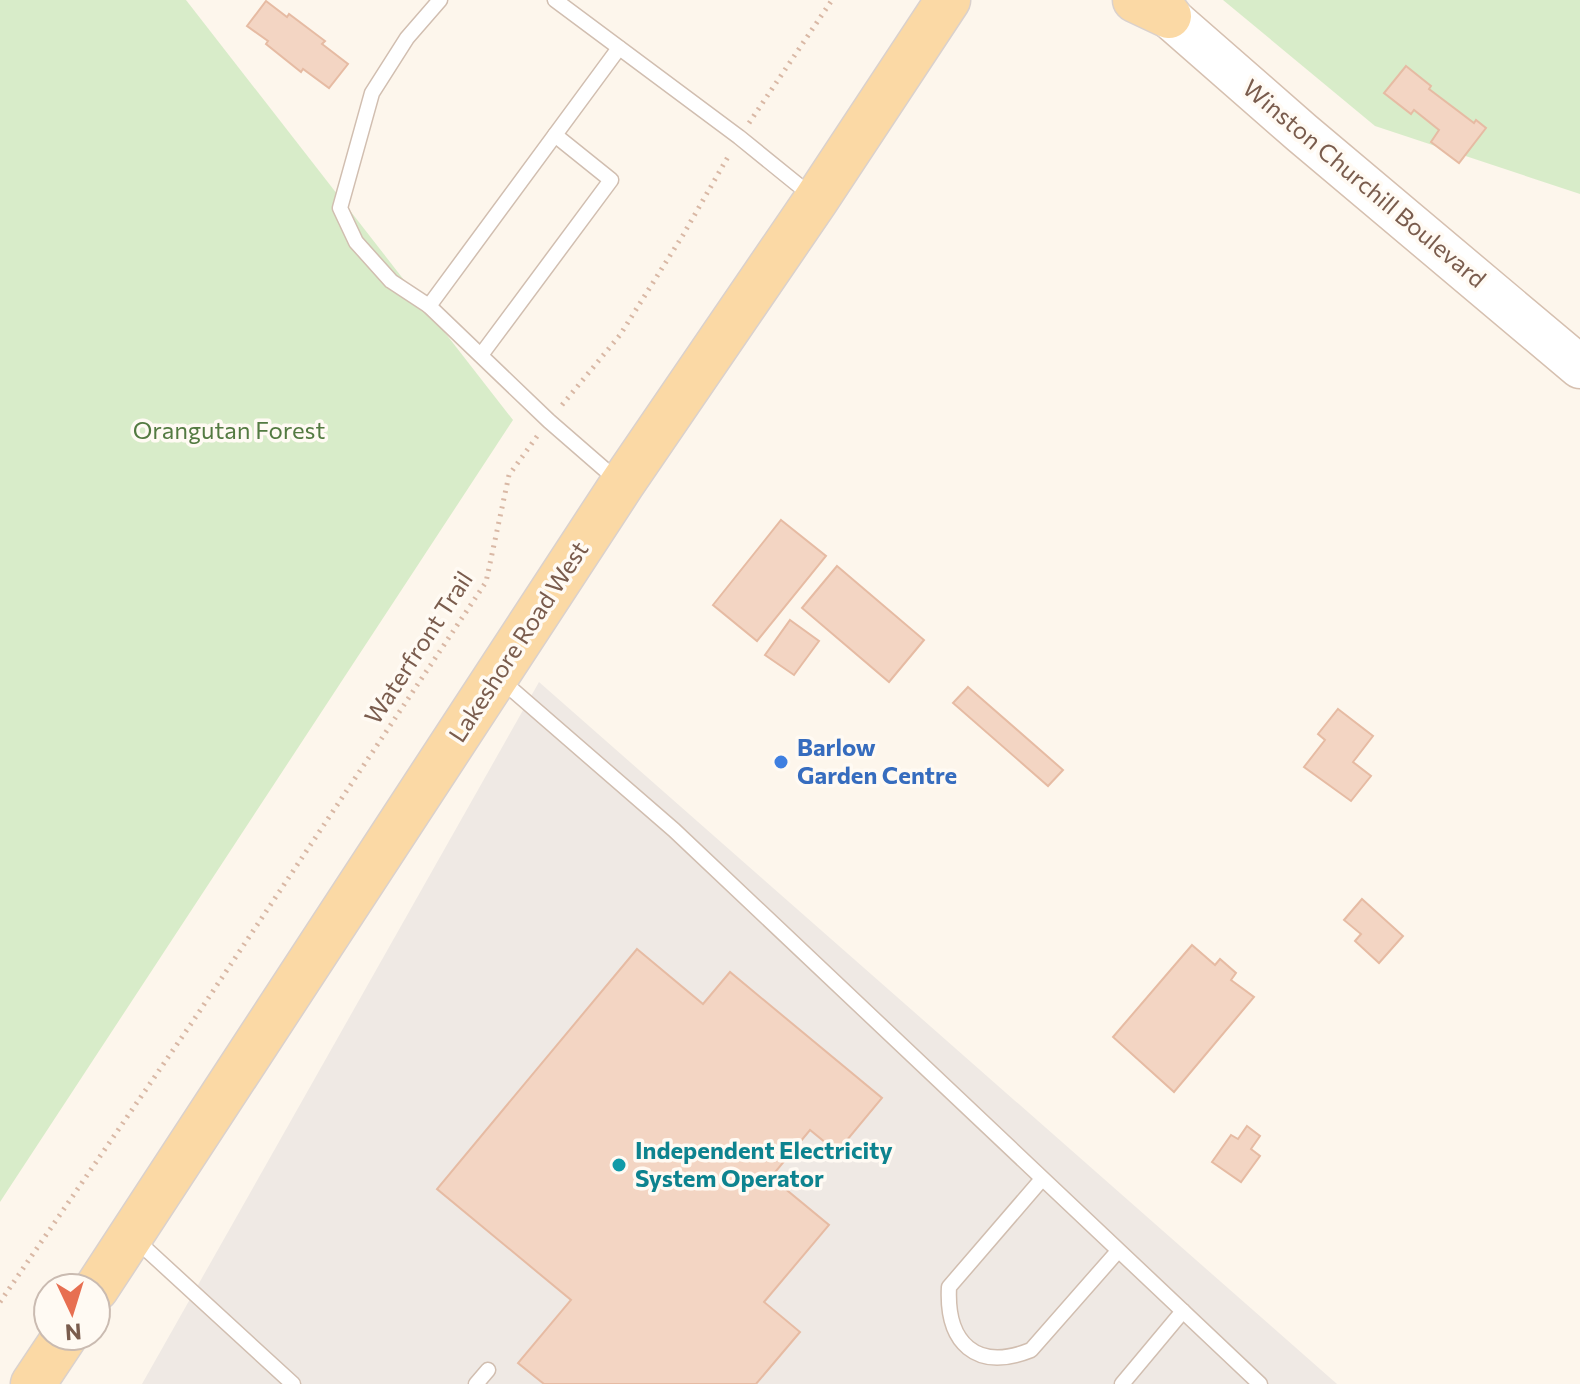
<svg xmlns="http://www.w3.org/2000/svg" width="1580" height="1384" font-family="Commissioner,sans-serif">
<style>
.industrial{fill:#efe9e4}
.green{fill:#d8ecc9}
.building{fill:#f3d5c3;stroke:#e6bba3;stroke-width:2}
.lines{fill:none;stroke-linecap:round;stroke-linejoin:round}
.service-casing{stroke:#d1beb0;stroke-width:17}
.secondary-casing{stroke:#d6c0b0;stroke-width:45}
.primary-casing{stroke:#dad1cd;stroke-width:47}
.path{stroke:#d9b8a5;stroke-width:5;stroke-dasharray:2 6;stroke-linecap:butt}
.service{stroke:#fff;stroke-width:14}
.secondary{stroke:#fff;stroke-width:42}
.primary{stroke:#fbd9a5;stroke-width:44}
.shop-dot{fill:#3f7fe0;stroke:#fffaf3;stroke-width:3}
.culture-dot{fill:#0f9aa8;stroke:#fffaf3;stroke-width:3}
.labels{text-anchor:middle;stroke-width:7;stroke-linejoin:round;paint-order:stroke}
.street-label{font-size:24px;fill:#7a5c4d;stroke:#fffaf3}
.park-label{font-size:24px;fill:#537a41;stroke:#fffaf3}
.shop-label{font-size:24px;font-weight:bold;fill:#366cbe;stroke:#fffaf3;text-anchor:start}
.culture-label{font-size:24px;font-weight:bold;fill:#0d838f;stroke:#fffaf3;text-anchor:start}
</style>
<rect width="100%" height="100%" fill="#fdf6ec"/>
<polygon class="industrial" points="539,682 1337,1384 142,1384"/>
<g class="green">
<polygon points="0,0 186,0 513,420 0,1202"/>
<polygon points="1223,0 1580,0 1580,194 1375,126"/>
</g>
<g class="building">
<polygon points="266,1 287,17 289,14 325,41 322,44 348,64 329,88 303,69 301,72 266,44 268,41 247,26"/>
<polygon points="1406,66 1431,86 1429,89 1474,123 1476,120 1486,128 1459,163 1431,142 1439,130 1414,110 1411,114 1384,93"/>
<polygon points="781,520 826,556 757,641 713,605"/>
<polygon points="837,566 924,640 889,682 802,608"/>
<polygon points="790,620 819,641 794,675 765,655"/>
<polygon points="968,687 1063,770 1048,786 953,703"/>
<polygon points="1338,709 1373,736 1353,762 1371,776 1351,801 1304,767 1325,740 1318,734"/>
<polygon points="1362,899 1403,936 1379,963 1355,941 1361,934 1344,920"/>
<polygon points="1192,945 1215,965 1220,959 1236,973 1231,980 1254,997 1174,1092 1113,1037"/>
<polygon points="637,949 703,1004 730,972 882,1098 837,1152 810,1130 771,1177 829,1225 764,1302 800,1332 756,1384 544,1384 518,1363 571,1300 437,1189"/>
<polygon points="1247,1126 1260,1136 1251,1149 1260,1156 1241,1182 1212,1162 1231,1135 1238,1139"/>
</g>
<g class="lines">
<g class="service-casing">
<g id="service">
<polyline points="440,0 407,38 372,93 340,208 356,242 391,281 429,306 549,421 618,481"/>
<polyline points="555,0 739,137 813,197"/>
<polyline points="429,306 619,48"/>
<polyline points="481,355 611,180 555,135"/>
<polyline points="501,680 674,830 1260,1384"/>
<path d="M1042 1179 949 1287C946 1343 976 1372 1031 1350L1118 1251"/>
<polyline points="134,1238 293,1384"/>
<polyline points="476,1384 488,1370"/>
<polyline points="1122,1384 1183,1311"/>
</g>
</g>
<g class="secondary-casing">
<polyline id="secondary" points="1150,0 1302,133 1580,367"/>
</g>
<g class="primary-casing">
<g id="primary">
<polyline points="1135,0 1169,16"/>
<polyline points="96,1289 622,484 816,200 948,0"/>
<polyline points="33,1384 65,1336"/>
</g>
</g>
<g class="path">
<polyline points="749,123 832,0"/>
<polyline points="562,405 620,335 683,235 729,155"/>
<polyline points="0,1302 193,1021 486,582 509,475 538,435"/>
</g>
<use href="#service" class="service"/>
<use href="#secondary" class="secondary"/>
<use href="#primary" class="primary"/>
</g>
<circle class="shop-dot" cx="781" cy="762" r="8"/>
<circle class="culture-dot" cx="619" cy="1165" r="8"/>
<g class="labels">
<g class="street-label">
<text transform="translate(1364 184) rotate(40)" y="8">Winston Churchill Boulevard</text>
<text transform="translate(519 642) rotate(-57)" y="8">Lakeshore Road West</text>
<text transform="translate(419 648) rotate(-57)" y="8">Waterfront Trail</text>
</g>
<g class="park-label">
<text x="229" y="439">Orangutan Forest</text>
</g>
<g class="shop-label">
<text x="797" y="756">Barlow<tspan x="797" dy="28">Garden Centre</tspan></text>
</g>
<g class="culture-label">
<text x="635" y="1159">Independent Electricity<tspan x="635" dy="28">System Operator</tspan></text>
</g>
</g>
<g transform="translate(72 1312) rotate(176)"><circle r="38" fill="#fffaf3" stroke="#cabbb1" stroke-width="2"/>
<path d="M0-6L14 30L0 20L-14 30Z" fill="#e76f51"/>
<text y="-12" font-size="22" font-weight="bold" text-anchor="middle" fill="#7a5c4d">N</text>
</g>
</svg>
